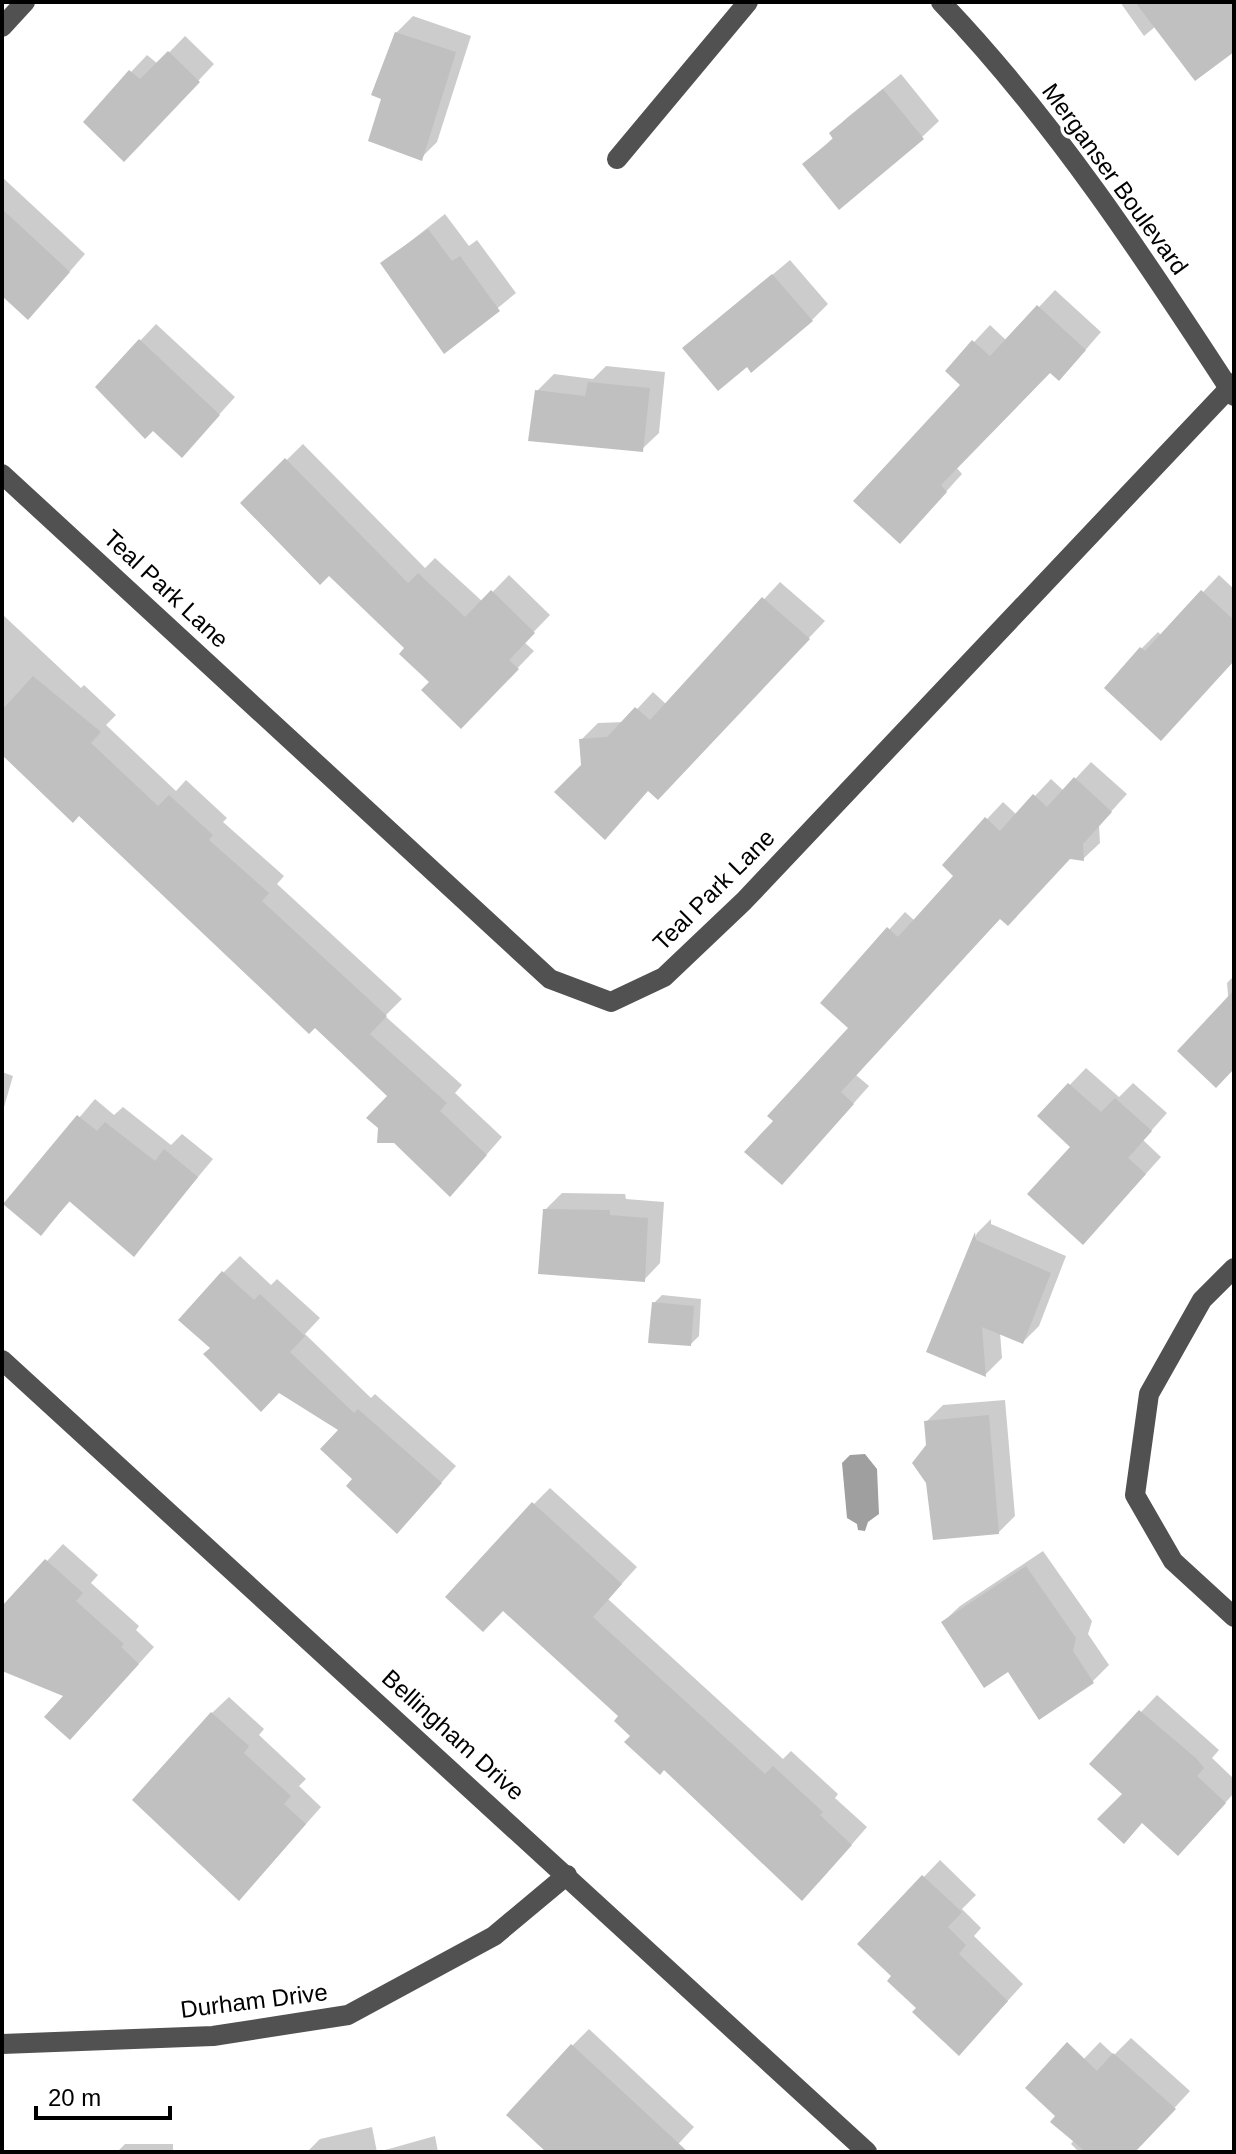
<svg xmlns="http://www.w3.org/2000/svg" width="1236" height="2154" font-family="Helvetica,sans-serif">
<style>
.water{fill:#9f9f9f}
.shadow{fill:#0003}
.building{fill:#c0c0c0}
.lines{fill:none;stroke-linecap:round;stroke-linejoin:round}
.minor{stroke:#515151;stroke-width:20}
.labels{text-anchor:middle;stroke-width:7;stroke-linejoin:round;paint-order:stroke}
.street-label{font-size:24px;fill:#000;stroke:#fff}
</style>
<rect width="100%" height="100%" fill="#fff"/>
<polygon class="water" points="865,1454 877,1469 879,1514 868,1522 865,1531 858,1530 857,1524 847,1518 842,1463 850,1455"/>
<g class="shadow">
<polygon points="1120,2 1234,2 1234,49 1156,26 1144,36"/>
<polygon points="413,16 471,36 437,142 421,158 383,98 396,33"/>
<polygon points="185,36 214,64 140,143 131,72 147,55 158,64"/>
<polygon points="901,74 939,121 922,137 805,164 834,137 831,133 848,117"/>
<polygon points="2,177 85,254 44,301 2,294"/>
<polygon points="445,214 469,246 477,240 516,293 445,351 383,263"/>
<polygon points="790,260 828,304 812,320 751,370 747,364 685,348"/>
<polygon points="1055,290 1101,332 1075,362 1050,371 956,467 962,474 916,525 963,384 948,370 990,325 1007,341"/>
<polygon points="156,324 235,397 198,438 140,341"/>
<polygon points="606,366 665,372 659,433 642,449 537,391 554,374 593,379"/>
<polygon points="303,444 425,568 435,558 483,602 509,575 550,615 524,642 534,651 477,710 432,682 407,648 329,573 243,503"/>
<polygon points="1219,575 1234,589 1234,660 1107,688 1142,648 1158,632 1162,636"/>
<polygon points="780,582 825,621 674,781 649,789 583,766 581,740 598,723 625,722 653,692 667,705"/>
<polygon points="2,614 81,688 84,685 116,715 106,725 176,791 186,780 227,818 223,822 284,876 277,884 402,999 385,1016 462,1085 455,1093 502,1137 466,1178 390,1096 79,813 2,753"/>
<polygon points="1091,762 1127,794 1099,825 1100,843 1083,859 1070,857 1001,917 856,1075 869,1086 798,1166 851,1028 823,1003 905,912 915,921 956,876 944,865 1003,802 1017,815 1051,779 1064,791"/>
<polygon points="1234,976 1234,1067 1227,983"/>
<polygon points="1086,1068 1119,1097 1133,1083 1167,1113 1143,1140 1161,1157 1099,1226 1073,1147 1040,1116"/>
<polygon points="2,1072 13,1076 2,1114"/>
<polygon points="95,1099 114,1115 123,1107 171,1145 182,1134 213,1159 134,1254 71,1200 41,1234 6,1204"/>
<polygon points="562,1193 625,1194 626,1199 664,1202 660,1263 644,1280 545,1210"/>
<polygon points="991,1219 991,1224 1066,1256 1039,1326 1023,1342 1000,1332 1002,1358 986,1374 929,1351 977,1233"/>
<polygon points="240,1256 271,1285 277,1279 320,1318 305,1334 371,1398 375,1394 456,1466 413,1515 355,1479 341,1430 212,1348 223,1273"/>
<polygon points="662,1295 701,1299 699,1336 691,1344 654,1303"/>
<polygon points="1005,1400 1015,1516 998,1533 928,1445 926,1422 943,1405"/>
<polygon points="550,1488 637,1567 608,1599 783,1759 791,1751 838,1794 835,1798 867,1827 819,1882 633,1736 621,1716 534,1504"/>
<polygon points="63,1544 98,1575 91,1583 139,1626 136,1630 154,1647 87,1721 66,1695 2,1666 2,1609"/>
<polygon points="1043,1551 1092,1621 1088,1634 1109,1665 1092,1682 1009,1669 943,1622 960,1606"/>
<polygon points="1157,1695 1219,1750 1212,1758 1234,1779 1234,1793 1195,1837 1125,1794 1141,1712"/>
<polygon points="229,1697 264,1729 259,1735 306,1779 299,1786 321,1807 255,1882 212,1713"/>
<polygon points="940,1860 976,1895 962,1909 981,1928 974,1936 1023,1984 975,2037 919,2008 894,1975 860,1944"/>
<polygon points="589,2029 694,2127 671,2152 549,2152 572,2046"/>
<polygon points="1131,2038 1190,2091 1134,2152 1079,2152 1071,2144 1074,2140 1058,2116 1043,2102 1100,2042 1114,2055"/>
<polygon points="372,2127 377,2152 307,2152 320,2139"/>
<polygon points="435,2136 438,2152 378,2152"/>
<polygon points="125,2144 173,2144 173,2152 117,2152"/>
<polygon points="241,2150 241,2152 177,2152"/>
</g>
<g class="building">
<polygon points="1135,2 1234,2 1234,52 1195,81"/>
<polygon points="395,32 456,52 422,161 368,141 381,99 371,95"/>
<polygon points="168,51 200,82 124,162 83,122 129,70 140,79"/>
<polygon points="883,89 924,139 839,210 802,164 833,139 829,133"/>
<polygon points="2,209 70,272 28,320 2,296"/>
<polygon points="428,229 452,261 460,256 500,311 444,354 380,263"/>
<polygon points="772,274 813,321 751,373 747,367 718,391 682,348"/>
<polygon points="1037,305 1086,350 1059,381 1050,373 941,485 947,492 900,544 853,501 960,385 945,371 972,340 990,356"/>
<polygon points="139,339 220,415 182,458 153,431 145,439 95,387"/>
<polygon points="588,382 650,388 643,452 528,441 535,390 585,396"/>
<polygon points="285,458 408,583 418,573 465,617 491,590 535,633 509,660 519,669 461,729 421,690 429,682 399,654 404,648 329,576 320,585 240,503"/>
<polygon points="1201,590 1234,620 1234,661 1161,741 1104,688 1140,647 1145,651"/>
<polygon points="762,597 810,639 658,800 648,791 605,840 554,792 581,765 579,739 607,737 635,707 650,720"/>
<polygon points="33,676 101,732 91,743 158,806 169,795 213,835 209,840 269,893 262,901 387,1016 370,1034 447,1103 440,1111 487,1155 450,1197 394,1143 377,1143 378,1128 366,1118 387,1096 315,1028 309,1034 79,816 73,823 2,755 2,710"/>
<polygon points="1074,777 1112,812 1083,844 1084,861 1070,859 1008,926 1000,919 841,1092 854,1104 782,1185 744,1152 773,1121 767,1116 848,1028 820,1003 887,927 898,937 953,876 942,865 985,817 1000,831 1033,794 1047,807"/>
<polygon points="1234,990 1234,1069 1216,1088 1177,1051"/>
<polygon points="1068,1083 1101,1112 1115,1098 1152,1131 1128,1158 1146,1174 1083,1245 1027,1194 1070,1147 1037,1116"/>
<polygon points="77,1115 97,1131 105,1122 155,1161 164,1149 198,1177 134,1257 69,1201 41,1236 3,1204"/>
<polygon points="543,1209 610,1210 610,1215 648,1218 645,1282 538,1274"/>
<polygon points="975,1232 976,1240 1051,1273 1023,1344 982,1327 986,1377 926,1352"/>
<polygon points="222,1271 254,1300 260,1294 305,1336 290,1352 354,1413 358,1409 442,1483 397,1534 346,1486 352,1479 320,1449 338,1430 279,1393 261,1412 203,1354 210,1348 178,1320"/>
<polygon points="652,1302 694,1306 691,1346 648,1343"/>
<polygon points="989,1415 999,1534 933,1540 926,1483 912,1463 926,1445 924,1421"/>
<polygon points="532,1502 622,1584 593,1617 765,1774 773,1766 823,1812 820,1815 852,1845 802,1901 664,1770 660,1775 624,1742 630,1736 614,1721 618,1716 503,1611 483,1632 445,1597"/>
<polygon points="45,1559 83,1593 76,1601 124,1644 121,1647 139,1664 70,1740 44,1717 63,1696 2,1671 2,1606"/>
<polygon points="1026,1566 1076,1638 1073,1651 1094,1683 1039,1720 1008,1672 984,1688 941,1622"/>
<polygon points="1139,1710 1197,1759 1204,1768 1197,1776 1226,1803 1178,1856 1142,1823 1124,1844 1097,1819 1122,1794 1089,1764"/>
<polygon points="211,1712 249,1746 244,1753 291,1796 284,1804 306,1824 239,1901 132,1800"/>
<polygon points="922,1875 962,1912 948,1927 966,1945 959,1954 1008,2001 959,2056 912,2012 916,2008 887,1981 891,1976 857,1944"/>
<polygon points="1067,2042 1097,2071 1113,2053 1176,2109 1135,2152 1086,2152 1050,2122 1055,2116 1025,2088"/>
<polygon points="571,2044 621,2090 688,2152 546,2152 506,2115"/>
</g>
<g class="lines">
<g class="minor">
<path d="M941 2C1054 120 1145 259 1234 396"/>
<polyline points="2,27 25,2"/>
<polyline points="617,159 748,2"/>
<polyline points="2,474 550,979 611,1002 664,977 744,901 1234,383"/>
<polyline points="1234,1268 1202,1300 1149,1394 1135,1495 1173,1561 1234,1617"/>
<polyline points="2,1360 867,2152"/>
<polyline points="2,2044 213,2036 348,2015 494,1936 567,1875"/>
</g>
</g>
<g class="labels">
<g class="street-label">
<text transform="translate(1115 179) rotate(54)" y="8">Merganser Boulevard</text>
<text transform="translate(166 589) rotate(43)" y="8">Teal Park Lane</text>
<text transform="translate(714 890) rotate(-45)" y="8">Teal Park Lane</text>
<text transform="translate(453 1735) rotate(42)" y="8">Bellingham Drive</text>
<text transform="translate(254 2001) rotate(-7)" y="8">Durham Drive</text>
</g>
</g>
<rect width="1236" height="2154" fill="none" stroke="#000000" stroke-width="8"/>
<path d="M36 2106v12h134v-12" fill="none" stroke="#000000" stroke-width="4"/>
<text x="48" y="2106" font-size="24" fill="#000000" stroke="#ffffff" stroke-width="6" paint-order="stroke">20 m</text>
</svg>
